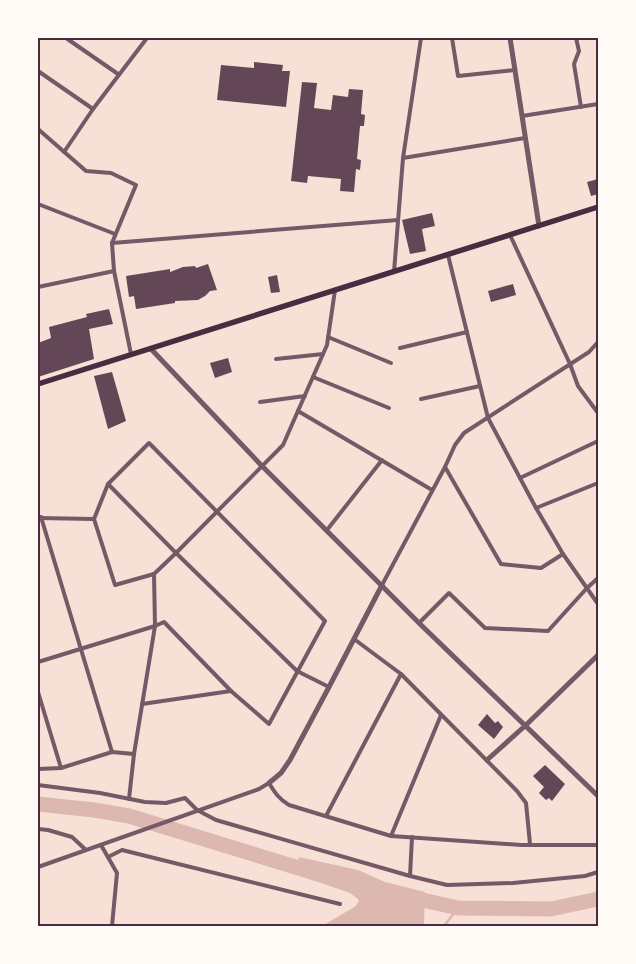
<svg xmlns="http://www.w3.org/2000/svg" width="636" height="964" font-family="Quicksand,sans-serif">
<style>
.water{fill:#dcb8b0}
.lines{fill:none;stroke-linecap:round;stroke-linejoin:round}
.stream{stroke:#dcb8b0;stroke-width:2.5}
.river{stroke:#dcb8b0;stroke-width:15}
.building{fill:#644757}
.minor{stroke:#755966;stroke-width:4}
.tertiary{stroke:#755966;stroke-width:5}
.secondary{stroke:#4a2c40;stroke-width:5.5}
.neatline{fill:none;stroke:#4a2c40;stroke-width:2}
</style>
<rect width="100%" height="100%" fill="#f7e1d7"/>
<polygon class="water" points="299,857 358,870 385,882 425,892 424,926 398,926 361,924 353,926 322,926 356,906 359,900 350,893 295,874"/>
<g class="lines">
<polyline class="stream" points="444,926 458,908"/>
<g class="river">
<polyline points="38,804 94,810 129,816 315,873"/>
<polyline points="405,896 458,908 551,909 598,899"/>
</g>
</g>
<g class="building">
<polygon points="254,62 283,65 282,71 290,71 286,107 217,100 221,65 254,68"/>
<polygon points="302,82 317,83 314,108 331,110 333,95 348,97 349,89 363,90 361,114 365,115 364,126 360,126 357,159 361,160 360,170 356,169 354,192 340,191 341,179 308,176 307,183 291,181"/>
<polygon points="598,179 598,194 591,196 587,182"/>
<polygon points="432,213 435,226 422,229 426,251 410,254 402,220"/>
<polygon points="208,264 217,290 210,291 205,296 198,300 175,301 175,303 136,309 134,296 129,297 126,276 170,269 170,272 183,267 195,266 196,268"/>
<polygon points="277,275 280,292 271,293 268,277"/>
<polygon points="513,284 516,295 491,302 488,291"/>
<polygon points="109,309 113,324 89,329 94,359 38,377 38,343 51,338 49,327 87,317 86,314"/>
<polygon points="228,358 232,372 215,378 210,363"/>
<polygon points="112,372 126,421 108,429 94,376"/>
<polygon points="487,714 495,723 498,721 503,727 494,739 478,725"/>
<polygon points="545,765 565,784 552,801 549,798 546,800 539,793 544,787 533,776"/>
</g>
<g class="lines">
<g class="minor">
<polyline points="66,38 118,74"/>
<polyline points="452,38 458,76 515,70"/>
<polyline points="576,38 579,51 574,64 581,107"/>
<polyline points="38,71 93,109"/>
<polyline points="522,116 598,104"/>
<polyline points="38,129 86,171 111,173 136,185 112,243 114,271 131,354"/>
<polyline points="64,152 93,109 147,38"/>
<polyline points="403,158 525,138"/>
<polyline points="38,204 115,234"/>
<polyline points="510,235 570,364 578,386 598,413"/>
<polyline points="112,243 398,220"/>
<polyline points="448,255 488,418 536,508 563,554 598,604"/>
<polyline points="394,272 403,158 421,38"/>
<polyline points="38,287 114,271"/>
<polyline points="328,337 391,363"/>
<polyline points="400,348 467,332"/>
<polyline points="276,359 323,354"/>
<polyline points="313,377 389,408"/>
<polyline points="421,399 480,386"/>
<polyline points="260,402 305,396"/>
<polyline points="298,411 432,490"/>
<polyline points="445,467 501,564 541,568 563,554"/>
<polyline points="520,478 598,441"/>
<polyline points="108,484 176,553 297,671 329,687"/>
<polyline points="536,508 598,483"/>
<polyline points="41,517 112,752"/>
<polyline points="38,518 94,519 108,484 149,443 325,621 269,724 231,691 164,622 155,626 38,662"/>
<polyline points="94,519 115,585 154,574"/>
<polyline points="327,530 382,460"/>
<polyline points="382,585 445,467 455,445 464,433 589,352 598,342"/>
<polyline points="419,623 449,593 485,628 548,631 587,588 598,578"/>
<polyline points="354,639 401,674 517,791 526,803 530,844"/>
<polyline points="38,692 61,768"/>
<polyline points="142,704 231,691"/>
<polyline points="38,769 61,768 112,752 134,754"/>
<polyline points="38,785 100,793 145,802 166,803 185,798 197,810 216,820 410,876 447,885 513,883 585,876 598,872"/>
<polyline points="129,799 134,754 155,626 154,574 176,553 283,445 327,345 335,290"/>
<polyline points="326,816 401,674"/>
<polyline points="38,829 48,830 72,837 86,850"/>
<polyline points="391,836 441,715"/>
<polyline points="101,845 117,873 112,926"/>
<polyline points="108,857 122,850 340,904"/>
<path d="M38 867 259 789 269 783C275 793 279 799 289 805L391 836 521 845H598"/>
<polyline points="410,876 412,837"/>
<polyline points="112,926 122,926"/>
</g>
<g class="tertiary">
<polyline points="510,38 539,226"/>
<polyline points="151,349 262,466 419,623 598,796"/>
<polyline points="487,760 526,725 598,655"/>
<polyline points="269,783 281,773 290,760 329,687 382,585"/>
</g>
<polyline class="secondary" points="38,384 598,207"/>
</g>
<rect width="636" height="964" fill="none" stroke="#fffaf5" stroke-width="78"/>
<rect x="39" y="39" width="558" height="886" class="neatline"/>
</svg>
